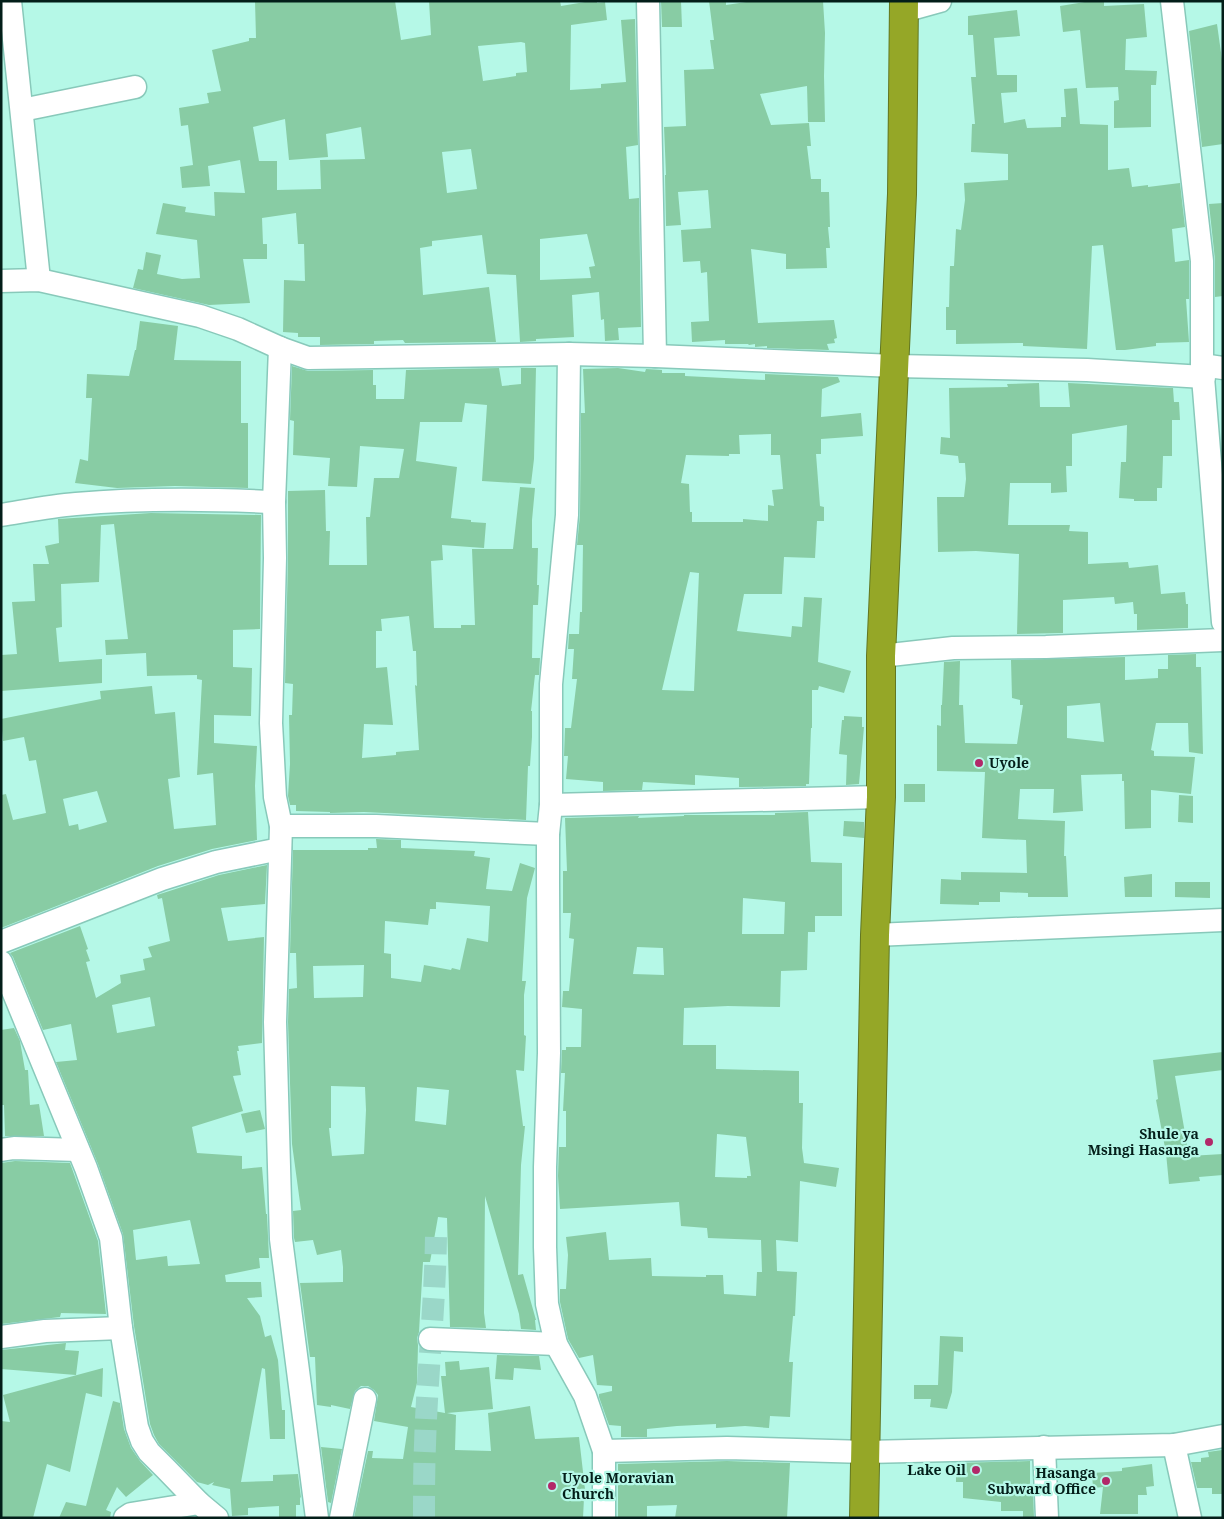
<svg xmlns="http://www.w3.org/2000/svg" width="1224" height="1519" font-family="'Noto Serif',serif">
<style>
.building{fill:#88cca4;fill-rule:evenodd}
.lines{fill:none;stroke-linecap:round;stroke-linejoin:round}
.minor-tunnel{stroke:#9ad7c8;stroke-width:22;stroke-dasharray:22 11;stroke-linecap:butt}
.minor-casing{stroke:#88c9ba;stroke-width:25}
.highway-casing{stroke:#627722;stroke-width:30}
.minor{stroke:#fff;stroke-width:22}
.highway{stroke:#95a727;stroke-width:28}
.poi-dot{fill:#b22969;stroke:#b5f8e7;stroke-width:2}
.labels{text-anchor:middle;stroke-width:4.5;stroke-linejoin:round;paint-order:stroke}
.poi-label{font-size:14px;font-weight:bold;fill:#031e19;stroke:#b5f8e7;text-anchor:end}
</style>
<rect width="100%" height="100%" fill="#b5f8e7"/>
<g class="building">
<path d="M255 1H395L401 40 431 35 429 1H560L561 6 591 1H597V3L605 2 607 20 571 25 570 90 601 88V84L626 82 621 20 635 19 638 145 626 147 629 199 639 198 641 327 618 328 619 340 605 341 604 319 601 320 599 292 572 295 574 337 536 339V341L520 342 516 275 487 274 482 235 432 241V246L420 248 423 295 489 287 496 342 405 343 403 340 374 341V344L320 345V337H298V333L283 332 284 280 305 281 304 244H298L296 213 262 218 263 244H267V259H243L250 303 209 305 133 288 138 269 143 270 146 252 161 255 157 274 182 279 200 278 197 240 156 234 163 203 186 207 185 212 215 216 214 192 245 193 240 160 208 166 210 186 182 188 180 167 193 165 188 125 181 126 179 108 209 103 207 93 221 91 212 50 249 41V38H256ZM521 42 525 43 527 72 516 73V76L483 81 478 46ZM285 119 289 160 328 157 326 134 361 127 365 159 320 160 321 189 277 190V161H259L253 127ZM471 149 477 189 447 193 442 152ZM587 234 595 266 589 267 591 278 540 280V239Z"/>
<polygon points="661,1 681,1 682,27 662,27"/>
<polygon points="709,1 726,1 726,5 753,1 823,1 825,33 824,76 825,122 808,122 807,86 760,94 771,125 809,123 811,146 807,146 811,179 821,179 821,192 829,192 830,227 828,227 830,248 826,248 827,268 786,269 786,254 751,249 758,323 834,320 837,338 834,339 835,343 827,344 829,350 767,348 767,346 755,347 755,344 749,345 748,344 725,344 725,340 692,342 691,322 709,321 707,272 701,273 700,261 683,262 681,230 711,228 708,190 678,192 681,225 666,226 665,175 666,175 664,127 686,126 684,70 714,69 710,40 714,40"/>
<polygon points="1091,1 1104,1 1104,6 1144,4 1147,37 1126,39 1125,70 1157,71 1156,85 1151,85 1151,127 1114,128 1114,101 1119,100 1118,87 1086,88 1080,30 1063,32 1060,6"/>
<polygon points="1017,10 1020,36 994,38 997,75 1017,75 1017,92 1001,93 1004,123 1025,119 1027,128 1061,127 1061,117 1066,117 1064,89 1077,88 1080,124 1108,125 1108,170 1129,168 1132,187 1148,185 1148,187 1180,183 1185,227 1172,229 1175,262 1189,260 1189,299 1186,299 1189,342 1156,343 1156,346 1125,350 1116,350 1103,245 1092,246 1087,349 1023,346 1023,343 956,344 956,330 946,330 946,307 949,307 950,266 954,266 956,229 961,230 965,200 964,183 1008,180 1008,154 971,152 972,124 975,124 971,77 976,77 973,35 968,35 968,16"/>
<polygon points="1217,24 1223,67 1223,144 1202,147 1189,31"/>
<polygon points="1223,203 1223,296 1215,297 1215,260 1209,204"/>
<polygon points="140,321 178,326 174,360 241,361 241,423 248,423 248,488 175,486 117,488 75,483 80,459 88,461 92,398 86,398 87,374 129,376 135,350 136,350"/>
<path d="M292 366 308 371 373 370V385H376V399H404L406 370 499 368 502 386 521 384V368H536L534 459 531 484 482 481 487 405 465 403 462 422H420L416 461 457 467 451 518 471 520V522L486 523 484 548 442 545 443 560 431 561 434 628H461V625H475L472 549H513L520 487 535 488 532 520V548H538L537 585H539L538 605H533L532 658H540L539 675H535L531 711H532V737L530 766H528L526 820 364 812 330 813V812L296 811V805H290L288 796 290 764 289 715H292L293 684 285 683 288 558V491L325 490 326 531H330L329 565H367L366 517H370L374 478H399L404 449 360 446 357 487 328 486 330 458 293 455 294 421 290 420ZM409 616 413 651H416L417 686 415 685 419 750 396 752V755L362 758 364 724 393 725 387 667 376 668V631H382L381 619Z"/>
<path d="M618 368 645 372 646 369 662 370V373H685V376L765 380V374L838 377 840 382 822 389 821 417 861 413 863 436 821 439V454H816L820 506 824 507V521H817L815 558 784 557 782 594H744L737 631 791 637 792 626 802 627 804 597 822 598 818 662 851 671 844 693 819 686 818 690H812V728H811L809 784H806V786L739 787V778L695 775V785L643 782 642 790 603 791V782L566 779 568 756H564L565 728H571L577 679H572L574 649H568L569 634H579L580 612H582L583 545H577L580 515 581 413H585L583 369ZM771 434V455H780L783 489 772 490 774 506 768 505V521L743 519V522H692V512H690L689 484 681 483 686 455 729 456V454H740L739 435ZM690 572 699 573 694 691 662 690Z"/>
<polygon points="1039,383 1040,407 1070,407 1068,383 1173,388 1174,402 1179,402 1180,420 1172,420 1172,456 1163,456 1162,488 1157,488 1157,501 1134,501 1134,499 1119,498 1121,462 1126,462 1127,425 1072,434 1072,466 1066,466 1067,492 1051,493 1051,483 1010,483 1008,525 1070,525 1069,531 1088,532 1088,564 1128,562 1129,568 1158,565 1161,594 1185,592 1186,604 1188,604 1188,628 1137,630 1137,614 1134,614 1133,602 1115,604 1114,597 1063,600 1063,633 1017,634 1019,554 976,551 938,552 937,497 964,497 966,479 965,463 959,463 958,456 940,454 941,437 950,438 949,388 1008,387 1007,384"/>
<path d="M151 513 261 515 260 629 233 630V667L252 668 251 716 214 715V743L257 746 255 786 257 840 212 849 158 866 1 928V795L6 794 13 820 46 813 36 760 29 761 24 737 3 741 1 719 101 699 100 691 152 686 155 714 175 712 180 777 168 779 174 829 216 825 213 773 197 775 202 680 197 679V675L147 676 146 653 106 655 105 640 128 639 114 524 101 525 99 582 61 584 62 627 56 628 59 662 102 659V683L1 691V655L17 654 12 602 35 601 33 564H49L45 546 59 543 58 519ZM97 791 107 822 79 830 78 824 69 826 63 799Z"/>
<path d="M1196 654V667H1201L1203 754 1189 752 1188 723H1156L1151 750 1154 751V756L1195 757 1191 794 1151 790V828L1125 829 1124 781H1122V774L1081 775 1083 811 1053 813 1054 789H1020L1018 819 1065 821 1064 856H1066L1068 897H1028V893L1000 892V902H979V905L940 904 941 879 961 880V872L1027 873 1026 840 982 838 985 772 937 771V725L941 726V705H942L944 662 960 661 959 705H963L965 743 1017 744 1023 705H1020V700L1012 698 1011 660 1125 657V680L1158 678V669H1168V655ZM1100 703 1104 742 1067 738V706Z"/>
<polygon points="844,716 862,717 862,727 864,727 859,784 846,785 847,755 839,754 842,720 844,720"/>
<rect x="904" y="784" width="21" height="18"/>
<polygon points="1179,795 1193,796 1193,823 1178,822"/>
<path d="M808 812 811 862 842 863V916H815V932H808L807 970 781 971 780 1007 728 1006 684 1008 683 1045H716V1069L799 1071V1103H803L802 1148 804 1163 839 1168 836 1187 800 1181 798 1242 776 1240 777 1271 797 1272 795 1316H793L789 1362H793L790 1417 770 1416 769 1428 745 1426 716 1428V1424L677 1426 647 1429V1437H621V1426L609 1425 599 1397V1394L612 1391V1386L597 1385 593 1355 579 1358 568 1339 560 1302V1289H566L568 1255 566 1237 606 1232 609 1260 651 1258 652 1276 706 1277V1275H723L724 1294 756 1296 757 1272H762L761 1240 708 1238 707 1228 681 1226 679 1202 560 1209 558 1176 559 1147H566V1111H563L565 1073H561L562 1050H566V1047H581L582 1009 562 1007 563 991H569L574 939 569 938 571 913H563V871H567L565 818 639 816 638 818 684 816V815H775V813ZM743 898 785 902 784 934H742ZM637 947 663 948 664 975 633 974ZM717 1134 746 1137 751 1176H747V1178L715 1177Z"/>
<polygon points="844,821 864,822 864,838 843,836"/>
<path d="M376 839 401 840V848L475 851 474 856 490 858 486 889 512 891 520 863 535 868 527 898 522 981H526L524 995V1035L526 1036 524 1071 516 1070 523 1126H525L521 1165 518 1275 523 1274 536 1320H535L536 1330 521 1329 519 1314 485 1196 484 1313 486 1328 450 1327 447 1218 438 1217 430 1262H423L419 1332 417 1338 418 1345 417 1383 411 1407 445 1413 441 1376H446L445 1362 459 1361 460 1370 489 1367 493 1409 447 1413 456 1415 455 1450 491 1451 488 1413 530 1406 535 1439 579 1437 586 1498H584L583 1518H354L368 1451H373L372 1458 403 1459 408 1427 374 1421 378 1395 374 1390 368 1386H361L355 1391 350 1409 331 1405V1407L317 1405 315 1357H310L300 1283 343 1282V1267L341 1250 317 1255 313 1240 295 1242 294 1238 293 1211 301 1210 292 1144 288 1022 289 989 297 988 296 953H290L293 850H368V848H377ZM436 902 490 906 488 942 467 938 460 970 452 968 451 970 424 965 421 982 391 978V954L384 953 385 921 428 925 430 909H436ZM364 965 363 997 314 998 313 966ZM331 1086 365 1087 366 1110 364 1154 332 1156 329 1128H331ZM417 1087 449 1090 446 1125 415 1121Z"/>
<path d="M267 865 265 904 221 908 228 941 264 937 262 1043 238 1046 239 1051H237L241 1075 233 1076 243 1111 192 1127 197 1153 242 1156V1169L262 1167 266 1214H267L269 1258H259L260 1268 225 1275 226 1282H261L262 1297 247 1298 260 1316 265 1337 271 1335 278 1360 282 1410H285V1439H270L265 1369 262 1368 241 1482 273 1481V1475L298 1474 301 1498 300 1497V1505H296V1518H279V1506L248 1508V1515L232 1516 230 1489 212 1485 214 1482 208 1485 197 1482 159 1444 154 1435 150 1424 134 1326 123 1234 98 1164 56 1062 77 1060 71 1024 43 1030 13 957 10 953 80 926 88 949 86 950 90 961 86 962 96 998 121 983 120 975 145 970 143 959 152 957 148 947 170 941 162 898 158 899 157 895 219 875ZM150 997 155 1026 117 1033 112 1005ZM190 1220 200 1264 168 1266 167 1256 136 1260 133 1230Z"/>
<polygon points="1152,874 1152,897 1125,897 1124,877"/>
<polygon points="1175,882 1210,882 1210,898 1175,897"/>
<polygon points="14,1028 20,1041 25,1070 28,1070 30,1105 39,1104 44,1136 5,1136 4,1105 1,1105 1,1030"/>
<polygon points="1223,1052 1223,1070 1175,1076 1189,1156 1223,1154 1223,1175 1199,1177 1200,1181 1169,1184 1166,1153 1156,1100 1158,1099 1153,1060"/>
<polygon points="260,1110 265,1129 246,1133 241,1114"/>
<polygon points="15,1161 70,1163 98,1241 106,1314 61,1313 60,1317 1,1324 1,1163"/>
<polygon points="940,1336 963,1337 963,1352 954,1351 952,1392 947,1409 930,1407 931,1399 914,1399 914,1385 938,1385"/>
<polygon points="66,1343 65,1350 79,1351 76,1375 1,1369 1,1350"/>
<polygon points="497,1355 539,1356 541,1370 514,1368 513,1380 495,1379"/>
<polygon points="103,1368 102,1397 86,1393 70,1472 47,1464 33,1518 1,1518 1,1421 10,1422 3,1395"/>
<polygon points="113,1401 120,1403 124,1429 131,1448 140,1461 153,1475 126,1497 117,1487 106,1510 111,1512 110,1518 59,1518 66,1502 86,1506"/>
<polygon points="321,1447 342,1449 331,1503 328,1502"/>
<polygon points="1222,1450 1223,1494 1212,1494 1212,1488 1197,1488 1191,1462 1201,1462 1201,1458 1209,1457 1208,1452"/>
<polygon points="727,1461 790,1463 787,1518 675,1518 677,1505 647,1506 647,1518 618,1518 618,1464"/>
<polygon points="1030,1461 1030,1491 1033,1491 1034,1518 1023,1518 1023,1511 1001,1511 1001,1502 963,1498 963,1482 956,1482 956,1463"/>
<polygon points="1152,1464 1154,1486 1146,1487 1147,1495 1138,1495 1138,1514 1100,1514 1103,1487 1093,1488 1092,1473 1122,1471 1122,1468"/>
</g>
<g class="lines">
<path class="minor-tunnel" d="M424 1518C424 1493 424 1469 425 1445 427 1375 435 1306 436 1237"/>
<g class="minor-casing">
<g id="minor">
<polyline points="10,1 39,280"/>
<polyline points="648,1 655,356"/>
<polyline points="1172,1 1202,261 1202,365 1223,622"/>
<polyline points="904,11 940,1"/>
<polyline points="22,110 135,87"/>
<polyline points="1,281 39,280 200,316 238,329 280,348 308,358 569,354 655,356 895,366 1087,370 1204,377"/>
<polyline points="280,348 274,502 275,558 271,723 275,797 281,826 275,1022 281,1239 317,1518"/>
<polyline points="569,354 567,515 551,684 551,805 548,834 548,881 549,1053 545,1167 545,1247 547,1304 556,1344 585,1396 604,1451"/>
<polyline points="1202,365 1223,368"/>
<path d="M1 515C26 511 51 506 76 504 142 498 208 499 274 502"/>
<polyline points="881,656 953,648 1046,647 1223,640"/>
<polyline points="551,805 881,797"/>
<polyline points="281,826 376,826 548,834"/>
<polyline points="875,935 1223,920"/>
<polyline points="1,942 162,879 216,862 280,849"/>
<polyline points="1,962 86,1168 111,1238 121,1328 134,1409 137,1427 142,1441 149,1452 166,1469 199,1503 217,1518"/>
<polyline points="1,1150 14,1148 78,1150"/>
<polyline points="1,1337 45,1331 121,1328"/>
<polyline points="430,1339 556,1344"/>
<polyline points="1174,1445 1190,1518"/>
<polyline points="1044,1447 1047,1518"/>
<polyline points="125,1518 131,1514 199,1503"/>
<polyline points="341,1518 365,1399"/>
<polyline points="604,1518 604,1451 727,1448 866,1452 1174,1445 1223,1436"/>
</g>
</g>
<g class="highway-casing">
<polyline id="highway" points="864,1518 875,935 881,797 881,656 902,194 904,1"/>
</g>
<use href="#minor" class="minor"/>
<use href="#highway" class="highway"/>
</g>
<g class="poi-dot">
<circle cx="979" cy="763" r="5"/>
<circle cx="1209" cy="1142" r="5"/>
<circle cx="976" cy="1470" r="5"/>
<circle cx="1106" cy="1481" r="5"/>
<circle cx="552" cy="1486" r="5"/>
</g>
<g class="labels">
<g class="poi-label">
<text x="989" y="768" text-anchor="start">Uyole</text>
<text x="1199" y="1139">Shule ya<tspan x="1199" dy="16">Msingi Hasanga</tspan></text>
<text x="966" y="1475">Lake Oil</text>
<text x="1096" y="1478">Hasanga<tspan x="1096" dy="16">Subward Office</tspan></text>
<text x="562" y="1483" text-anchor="start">Uyole Moravian<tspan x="562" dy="16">Church</tspan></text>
</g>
</g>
<rect width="1224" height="1519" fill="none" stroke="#031e19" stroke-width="5"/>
</svg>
